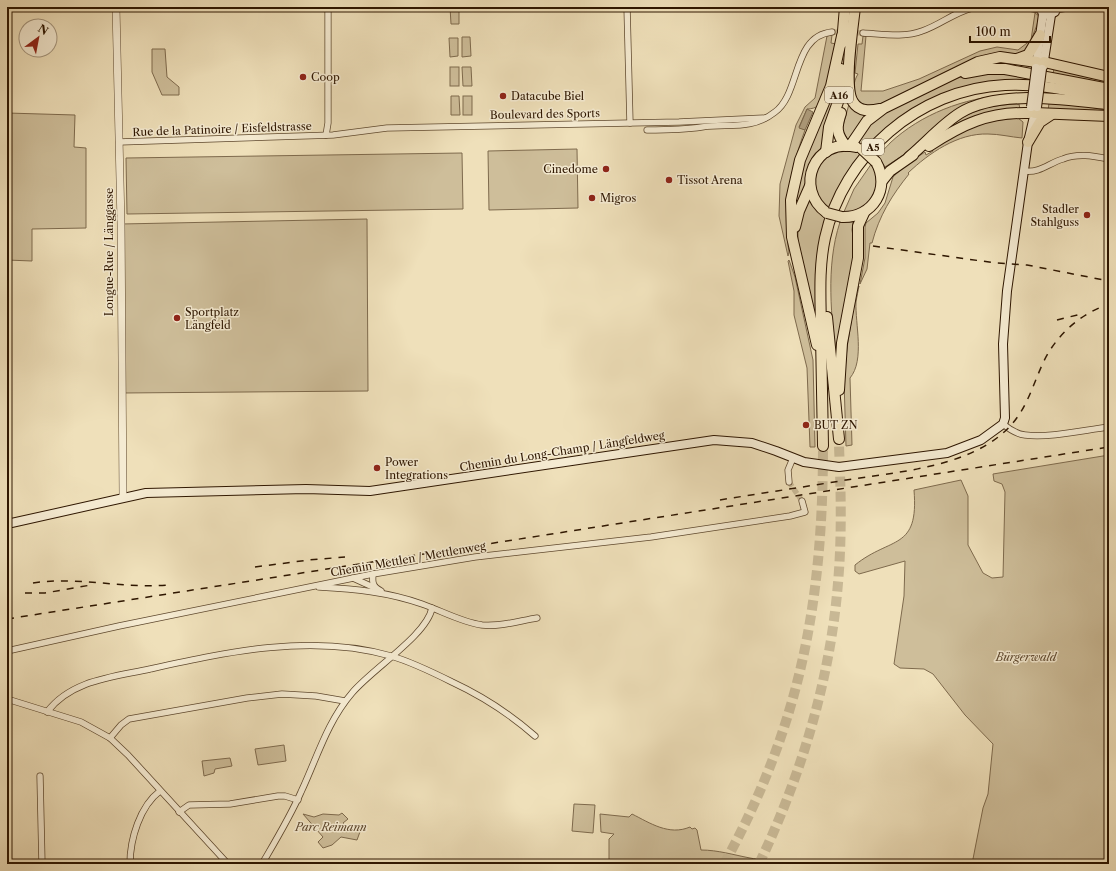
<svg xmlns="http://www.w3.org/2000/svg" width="1116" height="871" font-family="'Libre Caslon Text',serif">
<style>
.green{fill:#cebe9a;stroke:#7e6a4d}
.water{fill:#ad9b7b;stroke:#7a664a}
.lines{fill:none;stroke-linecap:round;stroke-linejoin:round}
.minor-tunnel{stroke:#c8b895;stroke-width:5.5;stroke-dasharray:5.5 3;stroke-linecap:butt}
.motorway-tunnel{stroke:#c8b895;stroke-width:10;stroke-dasharray:10 5;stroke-linecap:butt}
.minor-casing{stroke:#5e482e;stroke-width:7}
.tertiary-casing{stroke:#5e482e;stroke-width:8}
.secondary-casing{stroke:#2e1600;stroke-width:10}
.motorway-casing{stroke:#2e1600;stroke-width:12}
.minor{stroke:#f5ebd2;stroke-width:5.5}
.tertiary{stroke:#f5ebd2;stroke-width:7}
.secondary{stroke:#f5ebd2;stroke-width:8}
.motorway{stroke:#efe0ba;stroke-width:10}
.rail{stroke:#2e1600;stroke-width:1.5;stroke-dasharray:7 7;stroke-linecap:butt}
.secondary-bridge-casing{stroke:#2e1600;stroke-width:10;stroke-linecap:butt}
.motorway-bridge-casing{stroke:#2e1600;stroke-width:12;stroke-linecap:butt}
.secondary-bridge{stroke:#f5ebd2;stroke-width:8}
.motorway-bridge{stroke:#efe0ba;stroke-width:10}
.poi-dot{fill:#8f2418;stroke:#f5ebd2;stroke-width:1.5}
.labels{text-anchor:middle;stroke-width:3;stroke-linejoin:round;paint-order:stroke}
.shield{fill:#f5ebd2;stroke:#6a563f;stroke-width:1}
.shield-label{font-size:10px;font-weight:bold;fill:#2e1600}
.poi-label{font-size:11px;fill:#2e1600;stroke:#f5ebd2;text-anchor:start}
.street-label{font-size:11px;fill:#2e1600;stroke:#f5ebd2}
.park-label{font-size:11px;font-style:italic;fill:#5e482e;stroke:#f5ebd2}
</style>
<rect width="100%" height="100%" fill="#efe0ba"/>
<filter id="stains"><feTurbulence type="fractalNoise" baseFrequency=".005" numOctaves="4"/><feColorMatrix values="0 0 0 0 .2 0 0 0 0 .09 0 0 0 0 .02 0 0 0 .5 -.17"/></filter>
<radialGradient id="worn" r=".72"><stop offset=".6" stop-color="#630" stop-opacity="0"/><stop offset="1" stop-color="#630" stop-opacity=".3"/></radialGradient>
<g class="green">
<polygon points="450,7 459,7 459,24 451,24"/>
<path d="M1035 13 1039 16 1037 25 1027 50 1015 55 981 57 878 105C857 110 848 90 858 74L855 73 858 44H862L863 36H866L861 91H883L919 79 980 51 997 47 1018 50 1031 40Z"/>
<path d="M832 35 831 43 836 44C834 56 826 96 819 105 816 108 811 109 807 109L799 127 805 130C790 171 782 209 789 252L788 256 779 216 780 184 796 125 805 107 815 98 827 36Z"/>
<polygon points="470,37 471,56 462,57 462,37"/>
<polygon points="449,38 458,38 458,56 450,57"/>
<polygon points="152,49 165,49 167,77 179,87 179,95 162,95 152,72"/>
<rect x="450" y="67" width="9" height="19"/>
<polygon points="462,67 471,67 472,86 463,86"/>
<polygon points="1054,68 1109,80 1109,85 1053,74"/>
<path d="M985 71 1029 76 1028 81C965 80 912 99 868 146L857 142 876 117 957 78Z"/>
<polygon points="833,84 834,98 823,147 810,163 806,174 806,184 794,210 796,185"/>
<path d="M1006 95 986 101 885 167 878 157C880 152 886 148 890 143 921 114 964 98 1006 95Z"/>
<polygon points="451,96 459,96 460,115 451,115"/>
<rect x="463" y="96" width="9" height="19"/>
<polygon points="1049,103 1086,106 1109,111 1109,114 1048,111"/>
<polygon points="849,104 869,113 848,140 842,130"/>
<path d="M1019 104 1020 109 942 133C966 111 986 105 1019 104Z"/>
<polygon points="7,113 75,115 74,147 86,148 86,228 32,229 32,261 7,260"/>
<path d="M1018 118 1023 122 1022 138C1011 137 999 134 988 134 958 133 929 153 908 173L909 174C892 195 879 216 872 243H870L867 269 860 284 865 258V227L866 223 878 213 885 203 893 177 907 164 925 152 926 155 933 151 931 148 979 122Z"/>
<polygon points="577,149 578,208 489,210 488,151"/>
<polygon points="838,150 857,151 862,153 844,178 829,210 819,200 813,179 822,160"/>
<polygon points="462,153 463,209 127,214 126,158"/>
<path d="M872 163C882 181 876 191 866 207L843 214 854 189Z"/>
<polygon points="809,198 818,212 826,219 815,317 798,240 798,226"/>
<polygon points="367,219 368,391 122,393 121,224"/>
<path d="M840 222H853L852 230 855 249 836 365C832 317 825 268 840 222Z"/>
<polygon points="789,260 795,277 813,360 815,447 810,447 807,368 794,315 794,291 788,261"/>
<path d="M859 286C858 291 857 296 856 302 855 324 865 360 850 378L852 445 846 446 844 380 847 348 856 292Z"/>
<path d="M1109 455V864H972L983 808 988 794 993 744 965 715 933 674 924 669 900 668 894 664 904 596 905 561 859 574 855 571V565C891 536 919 551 914 490L961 480 968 496V545L983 573 992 578 1003 577 1005 492 1002 484 994 481 993 474Z"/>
<polygon points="284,745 286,761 258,765 255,749"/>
<polygon points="230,758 232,766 215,769 214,773 204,776 202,761"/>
<polygon points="574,804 595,805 593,833 572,831"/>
<polygon points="342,813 348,819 343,823 347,828 350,826 355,832 360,828 361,829 357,840 341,837 332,845 323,848 318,842 323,837 303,814 314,817 323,814 339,815"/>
<path d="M600 814 629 817 632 814C650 823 669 836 690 827L692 829 695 828 697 830 701 850C718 850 734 855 750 858 760 860 768 860 778 864H609V839L614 834 601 832Z"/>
</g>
<polygon class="water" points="807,109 813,112 805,130 799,128"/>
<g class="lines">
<g class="minor-tunnel">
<polyline points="832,32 863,33"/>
<polyline points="789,482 802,501"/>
</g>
<g class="motorway-tunnel">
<path d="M724 864C800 726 823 603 823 446"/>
<path d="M759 864C801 776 830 681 838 583 842 537 841 492 839 446"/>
</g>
<g class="minor-casing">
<g id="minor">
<polyline points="627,7 630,123"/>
<polyline points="957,7 1001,7"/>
<polyline points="1022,7 1040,10"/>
<polyline points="1099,7 1109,7"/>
<polyline points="1056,10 1073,7"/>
<path d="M863 33C882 34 904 38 922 31 940 25 953 13 972 8"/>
<path d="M647 130C666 130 683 130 702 127 728 123 751 131 775 112 801 93 792 36 832 32"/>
<polyline points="326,135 328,123 328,7"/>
<polyline points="119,142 333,135 387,128 679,122 765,118"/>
<path d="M1025 171C1040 173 1049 163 1063 159 1078 153 1093 156 1109 159"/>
<path d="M1003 424C1009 429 1016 434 1025 435 1050 438 1084 430 1109 427"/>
<polyline points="789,482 788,470 793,458"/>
<path d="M373 574C372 583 373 587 381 591"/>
<polyline points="353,578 375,588"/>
<path d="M319 587C355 589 388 592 422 604 442 611 461 622 482 625 500 627 519 621 537 618"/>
<polyline points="7,651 119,626 373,574 475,557 651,537 790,516 805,512 802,501"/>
<polyline points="7,699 81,722 110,738 128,755 228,864"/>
<path d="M47 712C71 680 113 677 150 669 227 652 312 633 391 656 412 662 432 672 452 682 482 696 510 714 535 736"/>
<polyline points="110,738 121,725 129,719 247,698 282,694 316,696 345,701"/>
<polyline points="40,776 42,864"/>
<polyline points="179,812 189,805 230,804 278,796 285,796 298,800"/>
<path d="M130 864C130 839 140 806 160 791"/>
<path d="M262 864C276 840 290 817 301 792 317 758 327 722 352 693 372 669 427 635 432 608"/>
</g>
</g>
<g class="tertiary-casing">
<polyline id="tertiary" points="116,7 121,224 123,497"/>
</g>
<g class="secondary-casing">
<g id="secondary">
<polyline points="1040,7 1043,14 1049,15 1055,12 1056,7"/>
<polyline points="1036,66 1043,14"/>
<polyline points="1043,67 1051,15"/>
<polyline points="7,524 146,493 306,489 370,491 714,440 752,443 776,451 804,462 839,467 947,453 981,440 1003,424 1005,418 1003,344 1007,291 1028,142 1036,108"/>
</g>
</g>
<g class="motorway-casing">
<g id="motorway">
<path d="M855 7C853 27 843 87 853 102 859 112 870 111 880 109"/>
<polyline points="842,43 845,7"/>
<polyline points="1017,59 1028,55 1040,35"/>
<polyline points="1044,62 1109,77"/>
<polyline points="965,73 987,69 1005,69 1109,89"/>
<path d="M841 113C836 127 836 134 846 146"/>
<polyline points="1035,113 1109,116"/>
<polyline points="1028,142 1040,122 1052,114"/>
<polyline points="850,146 867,121 884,108 978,62 1000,57 1037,62"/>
<path d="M929 146C963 124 988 112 1029 113"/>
<polyline points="826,152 829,127 838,102 841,69"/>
<path d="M909 157C926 143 941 125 960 113 998 90 1063 99 1105 104"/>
<polyline points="882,181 890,171 913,155"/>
<path d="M827 213C793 188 815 137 856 147"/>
<path d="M842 217C873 218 891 188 876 162"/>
<polyline points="795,227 799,211 810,186"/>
<polyline points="827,317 839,439"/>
<polyline points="817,345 792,237 791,200 800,160 831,86 842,36"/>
<polyline points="839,390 842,343 858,258 858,226 864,213"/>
<path d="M823 446C822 409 822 372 821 335 821 303 818 270 825 238 843 155 918 89 1005 85 1040 83 1074 92 1109 98"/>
</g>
</g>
<use href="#minor" class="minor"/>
<use href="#tertiary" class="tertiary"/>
<use href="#secondary" class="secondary"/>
<use href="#motorway" class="motorway"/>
<g class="rail">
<polyline points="873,246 996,263 1027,265 1109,281"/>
<polyline points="1057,320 1081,314"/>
<path d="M720 500C762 493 804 487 846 480 896 472 963 468 1003 433 1026 413 1031 389 1043 363 1056 335 1080 314 1109 304"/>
<polyline points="255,567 309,560 345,557"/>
<path d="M33 583C79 576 123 589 168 585"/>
<polyline points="25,593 45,593 91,585"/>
<polyline points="7,619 1109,447"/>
</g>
<g class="secondary-bridge-casing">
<g id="secondary-bridge">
<polyline points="1031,107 1036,68"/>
<polyline points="1037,107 1042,69"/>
</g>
</g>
<g class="motorway-bridge-casing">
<g id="motorway-bridge">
<polyline points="862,149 876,162"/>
<polyline points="827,213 842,217"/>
</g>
</g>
<use href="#secondary-bridge" class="secondary-bridge"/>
<use href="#motorway-bridge" class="motorway-bridge"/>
</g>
<g class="poi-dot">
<circle cx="303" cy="77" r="4"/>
<circle cx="503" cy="96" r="4"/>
<circle cx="606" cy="169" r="4"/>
<circle cx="669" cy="180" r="4"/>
<circle cx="592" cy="198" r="4"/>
<circle cx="1087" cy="215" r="4"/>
<circle cx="177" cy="318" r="4"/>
<circle cx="806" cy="425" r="4"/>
<circle cx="377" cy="468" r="4"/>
</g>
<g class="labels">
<g class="shield">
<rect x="825" y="87" width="28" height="16" rx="3"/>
<rect x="862" y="139" width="22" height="16" rx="3"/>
</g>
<g class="shield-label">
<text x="839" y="99">A16</text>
<text x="873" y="151">A5</text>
</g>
<g class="poi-label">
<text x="311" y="81">Coop</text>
<text x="511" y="100">Datacube Biel</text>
<text x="598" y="173" text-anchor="end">Cinedome</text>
<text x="677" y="184">Tissot Arena</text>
<text x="600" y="202">Migros</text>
<text x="1079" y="213" text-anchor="end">Stadler<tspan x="1079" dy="13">Stahlguss</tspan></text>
<text x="185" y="316">Sportplatz<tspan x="185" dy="13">Längfeld</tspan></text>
<text x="814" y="429">BUT ZN</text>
<text x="385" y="466">Power<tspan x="385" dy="13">Integrations</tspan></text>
</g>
<g class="street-label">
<text transform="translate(545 114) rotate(-1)" y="4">Boulevard des Sports</text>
<text transform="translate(222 129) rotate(-2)" y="4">Rue de la Patinoire / Eisfeldstrasse</text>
<text transform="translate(109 252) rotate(-90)" y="4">Longue-Rue / Länggasse</text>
<text transform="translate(562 451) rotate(-9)" y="4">Chemin du Long-Champ / Längfeldweg</text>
<text transform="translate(408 559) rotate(-10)" y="4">Chemin Mettlen / Mettlenweg</text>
</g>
<g class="park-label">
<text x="1026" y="661">Bürgerwald</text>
<text x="331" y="831">Parc Reimann</text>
</g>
</g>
<rect width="1116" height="871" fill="none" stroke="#efe0ba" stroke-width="24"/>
<rect x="8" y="8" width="1100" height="855" fill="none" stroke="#2e1600" stroke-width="2"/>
<rect x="12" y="12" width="1092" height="847" fill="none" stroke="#2e1600"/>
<g transform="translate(38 38) rotate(32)"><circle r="19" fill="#f5ebd2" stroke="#a5967e"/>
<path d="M0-3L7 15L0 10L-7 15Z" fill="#8f2418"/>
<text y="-6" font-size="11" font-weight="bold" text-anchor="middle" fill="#2e1600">N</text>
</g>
<path d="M970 36v6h80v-6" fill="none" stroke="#2e1600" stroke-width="2"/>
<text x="976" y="36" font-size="12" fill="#2e1600" stroke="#f5ebd2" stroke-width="3" paint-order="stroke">100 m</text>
<rect width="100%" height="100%" filter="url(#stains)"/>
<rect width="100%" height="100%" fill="url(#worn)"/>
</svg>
